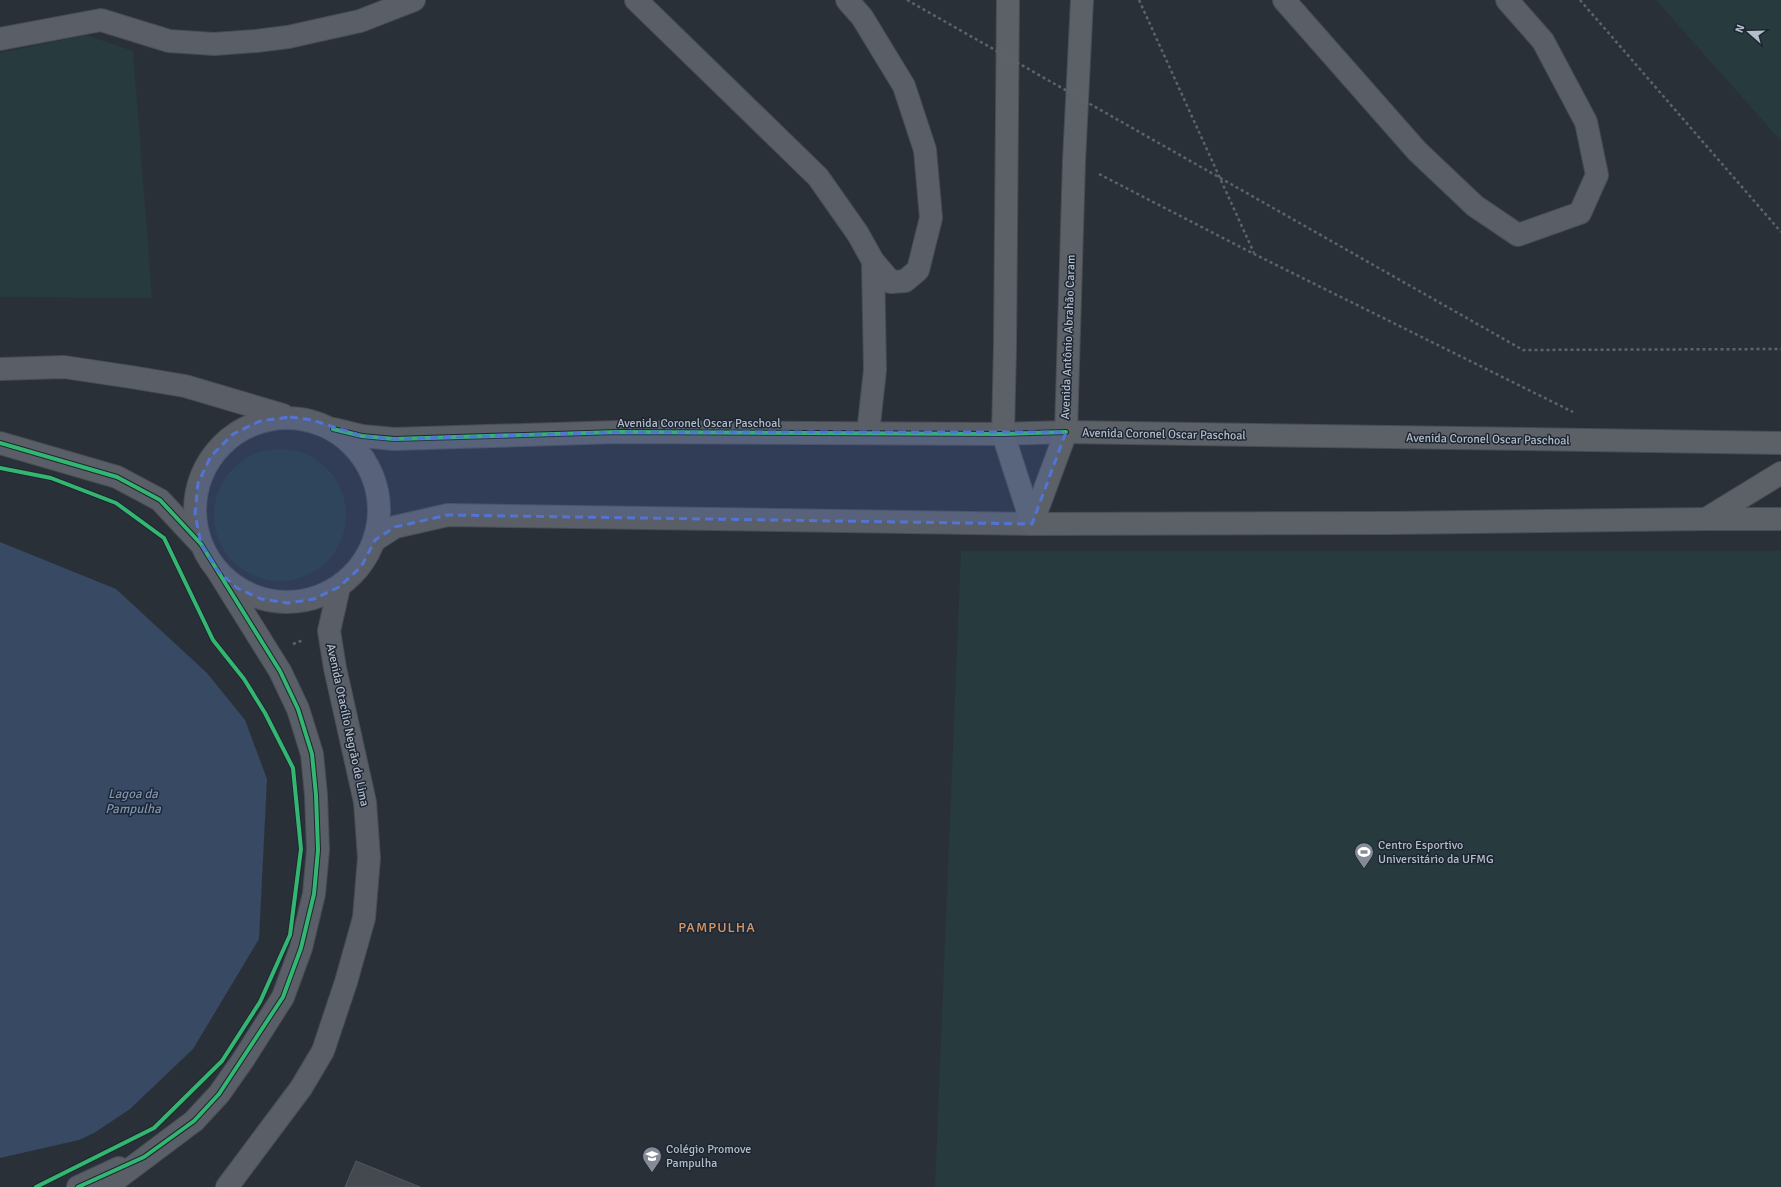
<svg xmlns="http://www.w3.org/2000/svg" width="1781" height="1187" font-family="Signika,sans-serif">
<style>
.green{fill:#273a3e}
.water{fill:#384963}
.building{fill:#444950;stroke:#52575f}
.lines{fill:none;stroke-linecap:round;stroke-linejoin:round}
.minor-casing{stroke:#484c53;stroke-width:24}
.major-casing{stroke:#484c55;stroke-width:24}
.path{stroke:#5d636a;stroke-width:2.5;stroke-dasharray:3 3;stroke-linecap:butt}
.minor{stroke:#5a5e66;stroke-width:22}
.major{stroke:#5c6168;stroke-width:22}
.path-bridge{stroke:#5d636a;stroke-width:2.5;stroke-dasharray:3 3;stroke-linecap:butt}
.cycleway-casing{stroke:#1d2633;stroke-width:6}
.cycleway{stroke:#33b770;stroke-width:4}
.marked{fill:#5274d3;fill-opacity:0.2;stroke:#5274d3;stroke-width:3;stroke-dasharray:8 5;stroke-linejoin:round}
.labels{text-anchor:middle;stroke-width:3;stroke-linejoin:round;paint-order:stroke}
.street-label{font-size:12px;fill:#b4bcc9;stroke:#1d2633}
.poi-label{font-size:12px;fill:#b4bcc9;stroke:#1d2633;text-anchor:start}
.water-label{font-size:13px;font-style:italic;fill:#7c92b1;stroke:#1d2633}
.quarter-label{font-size:14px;letter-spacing:1px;fill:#d59563;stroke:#1d2633}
</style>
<rect width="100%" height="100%" fill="#2a3038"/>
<g class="green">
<polygon points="1656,0 1781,0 1781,141"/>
<polygon points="86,35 133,51 152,298 0,297 0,53"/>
<circle cx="280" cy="515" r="66"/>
<polygon points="961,551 1781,551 1781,1187 935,1187"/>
</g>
<polygon class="water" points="0,542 116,589 207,673 245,720 267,779 259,939 193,1049 130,1109 94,1133 79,1140 0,1158"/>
<polygon class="building" points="356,1161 420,1187 345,1187"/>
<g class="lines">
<g class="minor-casing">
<g id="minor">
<polyline points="636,0 818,177 858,234 873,261 891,282 905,281 918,270 931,218 925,150 904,86 862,17 847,0"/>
<polyline points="1284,0 1417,151 1475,206 1518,235 1580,213 1597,175 1586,122 1543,41 1507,0"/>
<polyline points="0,39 101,20 169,41 214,44 256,41 288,37 360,21 414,0"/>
<polyline points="0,369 64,367 131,377 185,386 283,415"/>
<circle cx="287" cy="510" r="92"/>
<polyline points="333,429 362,436 394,439 618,432 1003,434 1066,432"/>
<polyline points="868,433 875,370 873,261"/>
<polyline points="0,443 117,477 160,500 201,544"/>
<polyline points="375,540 395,527 448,515 1032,524"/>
<polyline points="78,1187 119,1168"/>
<polyline points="106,1187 194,1121 219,1094 243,1060 283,997 301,948 314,894 318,850 316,795 312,754 298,709 280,671 217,570"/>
<polyline points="227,1187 301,1088 323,1051 346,982 364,918 369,858 365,802 335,668 329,631 339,587"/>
</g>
</g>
<g class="major-casing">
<g id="major">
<polyline points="1008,0 1005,346 1003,434 1032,524"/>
<polyline points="1066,432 1781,443"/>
<polyline points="1706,519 1781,473"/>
<polyline points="1032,524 1391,523 1706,519 1781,519"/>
<polyline points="1032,524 1066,432 1074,161 1082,0"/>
</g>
</g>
<g class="path">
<polyline points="1139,0 1254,253"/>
<polyline points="1580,0 1781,232"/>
<polyline points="1099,174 1254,254 1573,412"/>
<polyline points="293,644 304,640"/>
</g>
<use href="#minor" class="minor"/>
<use href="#major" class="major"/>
<polyline class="path-bridge" points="907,0 1523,350 1781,349"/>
<g class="cycleway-casing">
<g id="cycleway">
<polyline points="333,429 362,436 394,439 618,432 1003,434 1066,432"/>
<polyline points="0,443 117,477 160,500 201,544 280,671 298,709 312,754 316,795 318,850 314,894 301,948 283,997 219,1094 194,1121 144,1157 78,1187"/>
<polyline points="0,468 51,478 116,503 164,538 213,640 244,679 265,713 293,768 301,849 290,935 260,1002 222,1061 154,1128 36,1187"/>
</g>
</g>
<use href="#cycleway" class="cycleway"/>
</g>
<path class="marked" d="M290 417 312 420 362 436 394 439 618 432H1066L1032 524 448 515 395 527 375 540 361 567 339 587 314 599 288 603 261 599 237 588 217 570 201 544 195 514 198 483 211 456 233 434 260 421Z"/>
<defs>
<g id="stadium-pin" transform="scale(1)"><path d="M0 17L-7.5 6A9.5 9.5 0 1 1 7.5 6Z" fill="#848b96" stroke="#1d2633"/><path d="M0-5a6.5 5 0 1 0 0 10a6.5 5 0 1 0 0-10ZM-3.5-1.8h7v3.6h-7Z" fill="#fff"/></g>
<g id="school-pin" transform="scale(1)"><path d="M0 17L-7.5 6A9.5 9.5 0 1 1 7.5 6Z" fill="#848b96" stroke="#1d2633"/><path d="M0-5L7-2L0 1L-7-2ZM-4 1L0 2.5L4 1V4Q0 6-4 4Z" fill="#fff"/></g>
</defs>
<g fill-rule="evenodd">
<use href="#stadium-pin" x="1364" y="852"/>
<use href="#school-pin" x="652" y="1156"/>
</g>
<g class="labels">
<g class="street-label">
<text transform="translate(1068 337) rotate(-88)" y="4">Avenida Antônio Abrahão Caram</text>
<text x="699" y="427">Avenida Coronel Oscar Paschoal</text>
<text transform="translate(1164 434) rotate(1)" y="4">Avenida Coronel Oscar Paschoal</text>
<text transform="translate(1488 439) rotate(1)" y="4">Avenida Coronel Oscar Paschoal</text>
<text transform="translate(348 725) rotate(78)" y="4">Avenida Otacílio Negrão de Lima</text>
</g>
<g class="poi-label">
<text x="1378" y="849">Centro Esportivo<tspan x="1378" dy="14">Universitário da UFMG</tspan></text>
<text x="666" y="1153">Colégio Promove<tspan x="666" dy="14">Pampulha</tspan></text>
</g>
<g class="water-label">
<text x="133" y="798">Lagoa da<tspan x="133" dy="15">Pampulha</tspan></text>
</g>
<g class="quarter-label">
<text x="717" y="932">PAMPULHA</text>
</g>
</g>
<g transform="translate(1749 32) rotate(290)" stroke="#1d2633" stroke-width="3" paint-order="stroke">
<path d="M0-3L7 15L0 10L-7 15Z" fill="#b4bcc9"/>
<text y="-6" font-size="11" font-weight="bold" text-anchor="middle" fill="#b4bcc9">N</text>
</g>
</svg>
